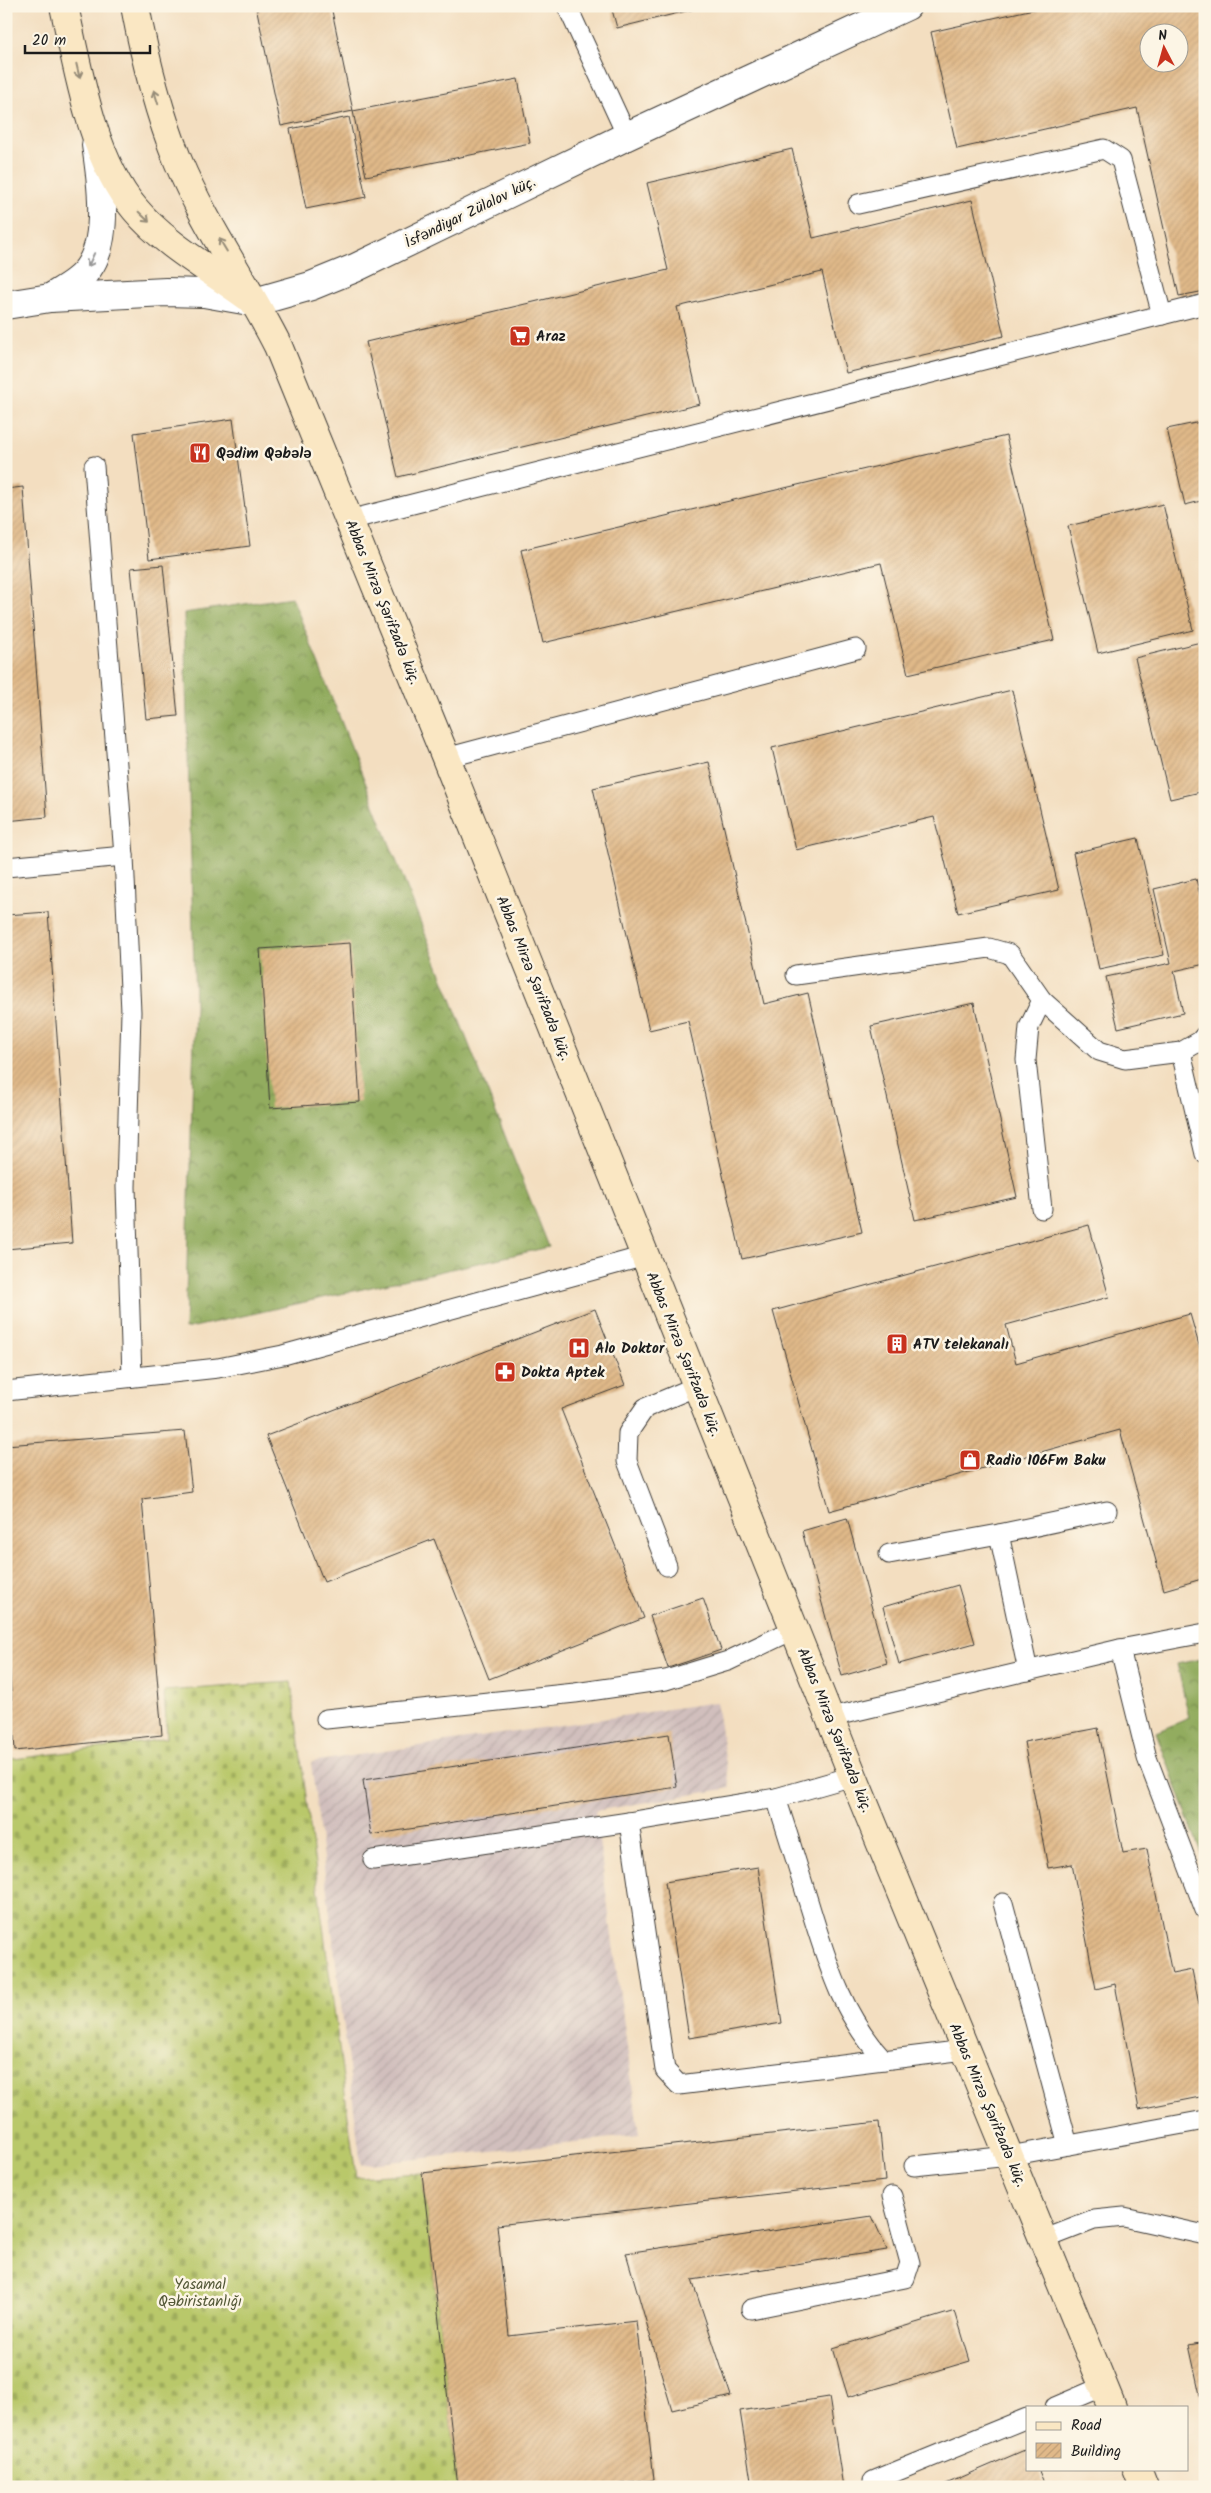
<svg xmlns="http://www.w3.org/2000/svg" width="1211" height="2493" font-family="Kalam,sans-serif">
<style>
.industrial{fill:url(#industrial-furrows)}
.forest{fill:url(#forest-crowns);stroke:#57643d}
.cemetery{fill:url(#cemetery-stones);stroke:#6a7243}
.building{fill:url(#building-hatch);fill-rule:evenodd}
.lines{fill:none;stroke-linecap:round;stroke-linejoin:round}
.service-casing{stroke:#3c3935;stroke-width:21}
.minor-casing{stroke:#3c3935;stroke-width:30}
.secondary-casing{stroke:#3c3935;stroke-width:30}
.service{stroke:#fff;stroke-width:19}
.minor{stroke:#fff;stroke-width:28}
.secondary{stroke:#fae7c3;stroke-width:28}
.oneway{stroke:#968c78}
.oneway2{stroke:#999}
.labels{text-anchor:middle;stroke-width:5;stroke-linejoin:round;paint-order:stroke}
.street-label{font-size:15px;fill:#1c1c1c;stroke:#fcf5e5}
.poi-label{font-size:15px;font-weight:bold;fill:#1c1c1c;stroke:#fcf5e5;text-anchor:start}
.park-label{font-size:15px;fill:#535837;stroke:#fcf5e5}
</style>
<defs>
<pattern id="industrial-furrows" width="10" height="10" patternUnits="userSpaceOnUse" patternTransform="scale(1.25)"><rect width="10" height="10" fill="#d1bfbd"/><path d="M-1 1l2-2M0 10L10 0M9 11l2-2" fill="none" stroke="#b3a4a2"/></pattern>
<pattern id="forest-crowns" width="20" height="18" patternUnits="userSpaceOnUse" patternTransform="scale(1.25)"><rect width="20" height="18" fill="#92ac5e"/><path d="M2 6a3 3 0 1 1 6 0M12 15a3 3 0 1 1 6 0" fill="none" stroke="#768b4d"/></pattern>
<pattern id="cemetery-stones" width="16" height="16" patternUnits="userSpaceOnUse" patternTransform="scale(1.25)"><rect width="16" height="16" fill="#b9c86a"/><path d="M2 7V4a2 2 0 0 1 4 0v3zM10 15v-3a2 2 0 0 1 4 0v3z" fill="#9eab5b"/></pattern>
<pattern id="building-hatch" width="6" height="6" patternUnits="userSpaceOnUse" patternTransform="scale(1.25)"><rect width="6" height="6" fill="#e0b989"/><path d="M-1 1l2-2M0 6l6-6M5 7l2-2" fill="none" stroke="#c09e76"/></pattern>
</defs>
<rect width="100%" height="100%" fill="#fcf5e5"/>
<filter id="ink" filterUnits="userSpaceOnUse"><feTurbulence type="fractalNoise" baseFrequency=".02" numOctaves="2"/><feDisplacementMap in="SourceGraphic" scale="10" xChannelSelector="R" yChannelSelector="G"/><feConvolveMatrix kernelMatrix="1 2 1 2 8 2 1 2 1" color-interpolation-filters="sRGB"/></filter>
<filter id="wash" filterUnits="userSpaceOnUse"><feTurbulence type="fractalNoise" baseFrequency=".0096" numOctaves="4" result="noise"/><feDisplacementMap in="SourceGraphic" scale="20" xChannelSelector="R" yChannelSelector="G"/><feGaussianBlur stdDeviation="1.12" result="paint"/><feColorMatrix in="noise" values="0 0 0 0 0 0 0 0 0 0 0 0 0 0 0 0 0 1.4 0 .05"/><feComposite in="paint" operator="in"/></filter>
<g filter="url(#wash)">
<rect width="100%" height="100%" fill="#f3dec0"/>
<polygon class="industrial" points="716,1702 730,1788 595,1811 639,2135 361,2165 311,1762"/>
<g class="forest">
<polygon points="292,597 549,1247 185,1329 195,1005 184,613"/>
<polygon points="1205,1658 1205,1864 1156,1732 1189,1718 1177,1664"/>
</g>
<polygon class="cemetery" points="291,1682 356,2177 422,2173 458,2487 6,2487 6,1760 140,1743 167,1738 164,1691"/>
<g id="blocks">
<g class="building">
<polygon points="256,6 331,6 353,111 281,126"/>
<polygon points="611,6 702,6 703,7 617,28"/>
<path d="M1047 6H1205V291L1179 296 1137 108 957 149 931 32ZM1148 32H1178V62H1148Z"/>
<polygon points="518,79 530,143 366,176 353,111"/>
<polygon points="349,117 366,197 306,209 290,129"/>
<polygon points="792,149 813,238 972,200 1004,336 846,373 822,272 677,307 700,404 398,477 366,342 668,270 647,183"/>
<polygon points="233,419 250,546 149,559 134,433"/>
<polygon points="1205,421 1205,500 1185,505 1167,429"/>
<polygon points="1006,436 1054,640 908,674 881,563 543,643 521,550"/>
<polygon points="23,487 47,817 6,821 6,489"/>
<polygon points="1163,504 1193,630 1098,653 1068,526"/>
<polygon points="163,565 178,716 146,719 131,568"/>
<polygon points="1205,641 1205,791 1170,799 1135,658"/>
<polygon points="1012,690 1059,890 958,913 934,817 796,850 772,748"/>
<polygon points="709,762 764,1004 808,993 862,1232 742,1259 688,1021 649,1030 593,788"/>
<polygon points="1138,838 1164,955 1099,969 1073,853"/>
<polygon points="1196,879 1205,914 1205,964 1174,971 1183,1013 1118,1028 1106,977 1171,963 1154,889"/>
<polygon points="48,912 72,1243 6,1249 6,915"/>
<polygon points="350,943 360,1102 270,1108 260,949"/>
<polygon points="974,1003 1017,1197 915,1220 871,1026"/>
<polygon points="1089,1225 1109,1297 1006,1325 1016,1363 1190,1314 1205,1366 1205,1578 1164,1590 1120,1430 829,1511 773,1311"/>
<polygon points="595,1309 625,1385 561,1409 644,1618 489,1679 434,1539 324,1582 266,1436"/>
<polygon points="185,1431 192,1492 142,1499 162,1735 15,1751 6,1617 6,1445"/>
<polygon points="847,1518 887,1663 842,1676 802,1531"/>
<polygon points="958,1585 975,1643 899,1664 883,1607"/>
<polygon points="703,1598 721,1650 668,1668 650,1616"/>
<polygon points="1098,1728 1123,1853 1147,1849 1172,1974 1192,1970 1205,2034 1205,2096 1139,2109 1115,1984 1096,1989 1072,1864 1048,1868 1024,1742"/>
<polygon points="669,1734 677,1787 371,1835 363,1780"/>
<polygon points="758,1867 782,2023 689,2038 665,1882"/>
<polygon points="879,2122 885,2181 497,2225 509,2336 636,2321 654,2480 597,2487 458,2487 422,2173"/>
<polygon points="872,2216 887,2250 692,2280 731,2396 672,2410 626,2253"/>
<polygon points="955,2311 970,2361 848,2397 833,2348"/>
<polygon points="1205,2342 1205,2413 1204,2413 1189,2345"/>
<polygon points="829,2397 843,2487 752,2487 740,2411"/>
<polygon points="1027,2449 1027,2469 1038,2469 1046,2487 939,2487"/>
</g>
</g>
</g>
<g filter="url(#ink)">
<use href="#blocks" fill-opacity="0" stroke="#3c3935" stroke-width="1"/>
<g class="lines">
<g class="service-casing">
<g id="service">
<polyline points="567,6 627,136"/>
<polyline points="858,204 1104,149 1121,160 1162,315"/>
<polyline points="94,466 124,856 131,1012 126,1187 132,1377"/>
<polyline points="349,520 1205,304"/>
<polyline points="446,758 856,649"/>
<polyline points="6,867 124,856"/>
<polyline points="796,975 989,948 1010,954 1042,1000 1099,1051 1125,1059 1181,1052 1205,1154"/>
<polyline points="1042,1000 1029,1027 1026,1060 1042,1209"/>
<polyline points="1181,1052 1200,1041 1205,1035"/>
<polyline points="6,1391 218,1368 283,1355 645,1256"/>
<polyline points="999,1534 1107,1511"/>
<polyline points="889,1554 999,1534 1028,1671"/>
<polyline points="667,1566 627,1461 628,1433 645,1408 697,1386"/>
<polyline points="1120,1649 1147,1758 1205,1910"/>
<polyline points="831,1717 1120,1649 1205,1633"/>
<polyline points="326,1719 575,1693 666,1680 728,1661 795,1629"/>
<path d="M776 1798C788 1834 799 1871 810 1907 828 1965 842 2015 884 2060"/>
<polyline points="629,1822 665,2070 679,2085 965,2050"/>
<polyline points="373,1860 629,1822 776,1798 853,1776"/>
<polyline points="1003,1903 1068,2145"/>
<polyline points="914,2166 1009,2156 1205,2120"/>
<polyline points="1045,2239 1094,2220 1124,2217 1205,2235"/>
<polyline points="751,2309 905,2278 910,2263 892,2196"/>
<polyline points="1055,2407 1104,2386"/>
<polyline points="873,2481 1027,2418"/>
</g>
</g>
<g class="minor-casing">
<g id="minor">
<path d="M50 298C66 288 82 280 91 264 109 234 101 178 96 145"/>
<polyline points="6,305 50,298 166,292 204,293 255,302 311,286 355,268 627,136 907,6"/>
</g>
</g>
<g class="secondary-casing">
<g id="secondary">
<path d="M64 6C78 69 92 159 135 209 165 245 210 269 248 297"/>
<path d="M135 6C145 59 158 111 178 161 204 224 247 284 278 346L446 758 853 1776 1112 2407"/>
<polyline points="1137,2469 1144,2487"/>
</g>
</g>
<use href="#service" class="service"/>
<use href="#minor" class="minor"/>
<use href="#secondary" class="secondary"/>
</g>
<defs><path id="oneway-shaft" d="M-6 0H5M1.5-3L5.5 0L1.5 3" fill="none" stroke-width="1.6" stroke-linecap="round" stroke-linejoin="round" transform="scale(1.25)"/></defs>
<g class="oneway">
<use href="#oneway-shaft" transform="translate(78 71) rotate(77)"/>
<use href="#oneway-shaft" transform="translate(156 97) rotate(-107)"/>
<use href="#oneway-shaft" transform="translate(144 217) rotate(44)"/>
<use href="#oneway-shaft" transform="translate(223 245) rotate(-121)"/>
</g>
<use class="oneway2" href="#oneway-shaft" transform="translate(91 260) rotate(115)"/>
</g>
<defs>
<g id="supermarket-square" transform="scale(1.125)"><rect x="-9" y="-9" width="18" height="18" rx="4" fill="#c8321e" stroke="#fcf5e5"/><path d="M-6-5.5h2.5l.6 2H6L4.5 2H-2.5L-4.4-4H-6ZM-1.5 3.2a1.3 1.3 0 1 0 .1 0ZM3 3.2a1.3 1.3 0 1 0 .1 0Z" fill="#fff"/></g>
<g id="restaurant-square" transform="scale(1.125)"><rect x="-9" y="-9" width="18" height="18" rx="4" fill="#c8321e" stroke="#fcf5e5"/><path d="M-5-6h1v4h1v-4h1v4h1v-4h1v5L-1.5 .5V6h-2V.5L-5-1ZM5-6V6H3V1.5H1.5Q1.5-4 5-6Z" fill="#fff"/></g>
<g id="building-square" transform="scale(1.125)"><rect x="-9" y="-9" width="18" height="18" rx="4" fill="#c8321e" stroke="#fcf5e5"/><path d="M-4-6H4V6H1V3H-1V6H-4ZM-2.5-4.3h1.7v1.8h-1.7ZM.8-4.3h1.7v1.8H.8ZM-2.5-1h1.7V.8h-1.7ZM.8-1h1.7V.8H.8Z" fill="#fff"/></g>
<g id="hospital-square" transform="scale(1.125)"><rect x="-9" y="-9" width="18" height="18" rx="4" fill="#c8321e" stroke="#fcf5e5"/><path d="M-5-5h3v3.5h4V-5h3V5h-3V1.5h-4V5h-3Z" fill="#fff"/></g>
<g id="pharmacy-square" transform="scale(1.125)"><rect x="-9" y="-9" width="18" height="18" rx="4" fill="#c8321e" stroke="#fcf5e5"/><path d="M-2-6h4v4h4v4h-4v4h-4v-4h-4v-4h4Z" fill="#fff"/></g>
<g id="shop-square" transform="scale(1.125)"><rect x="-9" y="-9" width="18" height="18" rx="4" fill="#c8321e" stroke="#fcf5e5"/><path d="M-5-2.5h2.3a2.7 3.5 0 0 1 5.4 0H5L5.5 6h-11ZM-1.5-2.5h3a1.5 2.3 0 0 0-3 0Z" fill="#fff"/></g>
</defs>
<g fill-rule="evenodd">
<use href="#supermarket-square" x="520" y="336"/>
<use href="#restaurant-square" x="200" y="453"/>
<use href="#building-square" x="897" y="1344"/>
<use href="#hospital-square" x="579" y="1348"/>
<use href="#pharmacy-square" x="505" y="1372"/>
<use href="#shop-square" x="970" y="1460"/>
</g>
<g class="labels">
<g class="street-label">
<text transform="translate(470 212) rotate(-26)" y="5">İsfəndiyar Zülalov küç.</text>
<text transform="translate(383 602) rotate(68)" y="5">Abbas Mirzə Şərifzadə küç.</text>
<text transform="translate(534 978) rotate(68)" y="5">Abbas Mirzə Şərifzadə küç.</text>
<text transform="translate(684 1354) rotate(68)" y="5">Abbas Mirzə Şərifzadə küç.</text>
<text transform="translate(835 1730) rotate(68)" y="5">Abbas Mirzə Şərifzadə küç.</text>
<text transform="translate(988 2105) rotate(67)" y="5">Abbas Mirzə Şərifzadə küç.</text>
</g>
<g class="poi-label">
<text x="536" y="341">Araz</text>
<text x="216" y="458">Qədim Qəbələ</text>
<text x="913" y="1349">ATV telekanalı</text>
<text x="595" y="1353">Alo Doktor</text>
<text x="521" y="1377">Dokta Aptek</text>
<text x="986" y="1465">Radio 106Fm Baku</text>
</g>
<g class="park-label">
<text x="200" y="2289">Yasamal<tspan x="200" dy="17">Qəbiristanlığı</tspan></text>
</g>
</g>
<rect width="1211" height="2493" fill="none" stroke="#fcf5e5" stroke-width="25"/>
<rect x="1026" y="2406" width="162" height="65" fill="#fcf5e5" stroke="#a29e95"/>
<rect x="1036" y="2422" width="25" height="8" fill="#fae7c3" stroke="#a29e95"/>
<text x="1071" y="2430" font-size="15" fill="#1c1c1c">Road</text>
<rect x="1036" y="2443" width="25" height="15" fill="url(#building-hatch)" stroke="#a29e95"/>
<text x="1071" y="2456" font-size="15" fill="#1c1c1c">Building</text>
<g transform="translate(1164 48) rotate(354)"><circle r="24" fill="#fcf5e5" stroke="#a29e95"/>
<path d="M0-4L9 19L0 12L-9 19Z" fill="#c8321e"/>
<text y="-8" font-size="14" font-weight="bold" text-anchor="middle" fill="#1c1c1c">N</text>
</g>
<path d="M25 45v8h125v-8" fill="none" stroke="#1c1c1c" stroke-width="2.5"/>
<text x="32" y="45" font-size="15" fill="#1c1c1c" stroke="#fcf5e5" stroke-width="4" paint-order="stroke">20 m</text>
</svg>
